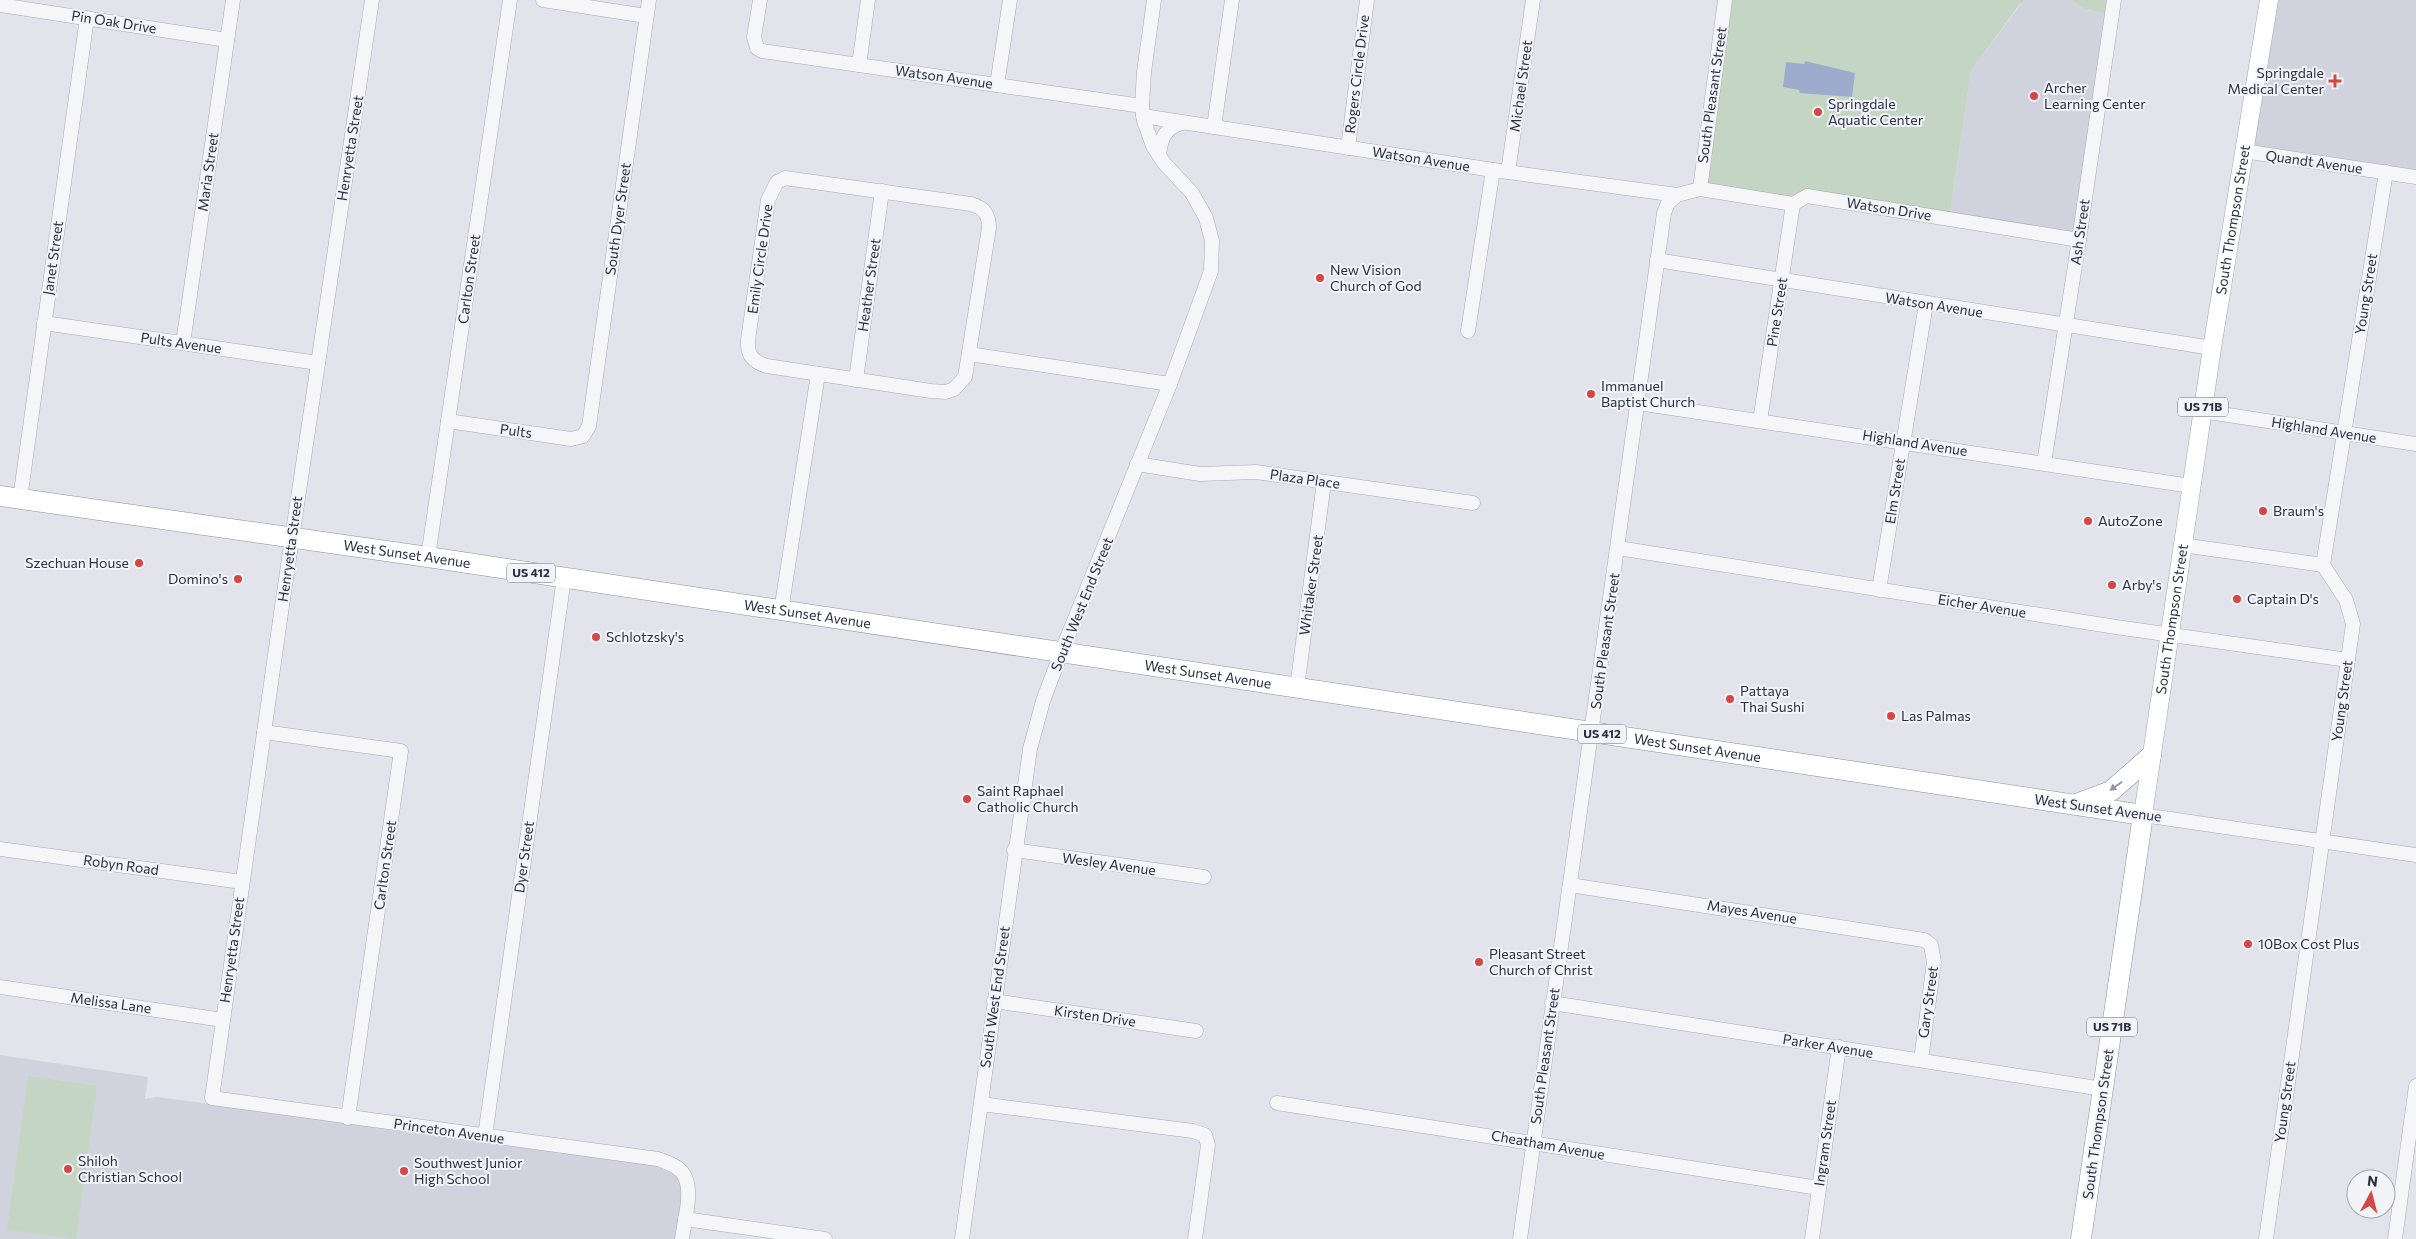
<svg xmlns="http://www.w3.org/2000/svg" width="2416" height="1239" font-family="Commissioner,sans-serif">
<style>
.built{fill:#d0d3dd}
.green{fill:#c5d5c3}
.water{fill:#9daccc}
.lines{fill:none;stroke-linecap:round;stroke-linejoin:round}
.minor-casing{stroke:#a8aab6;stroke-width:15}
.major-casing{stroke:#a1a6b7;stroke-width:19}
.highway-casing{stroke:#898fa3;stroke-width:21}
.minor{stroke:#f6f6f9;stroke-width:14}
.major{stroke:#fff;stroke-width:18}
.highway{stroke:#fff;stroke-width:20}
.oneway{fill:#9497a2}
.poi-dot{fill:#d44744;stroke:#f2f4f8;stroke-width:2}
.labels{text-anchor:middle;stroke-width:4;stroke-linejoin:round;paint-order:stroke}
.shield{fill:#f2f4f8;stroke:#666a7a;stroke-width:1}
.shield-label{font-size:12px;font-weight:bold;fill:#2a2f44}
.street-label{font-size:14px;fill:#2a2f44;stroke:#f2f4f8}
.poi-label{font-size:14px;fill:#2a2f44;stroke:#f2f4f8;text-anchor:start}
</style>
<rect width="100%" height="100%" fill="#e3e4eb"/>
<g class="built">
<polygon points="2026,0 2070,0 2085,9 2112,15 2079,240 1949,219 1971,71 2020,5"/>
<polygon points="2269,0 2416,0 2416,177 2243,151"/>
<polygon points="0,1055 148,1077 145,1099 157,1097 655,1162 676,1174 681,1182 682,1195 676,1239 0,1239"/>
</g>
<g class="green">
<polygon points="1725,0 2026,0 2019,5 1971,71 1949,219 1807,196 1793,204 1700,189"/>
<polygon points="2070,0 2114,0 2112,15 2085,9"/>
<polygon points="28,1076 97,1086 76,1239 7,1230"/>
</g>
<polygon class="water" points="1805,61 1855,73 1852,97 1800,93 1799,90 1783,87 1786,62 1804,64"/>
<g class="lines">
<g class="minor-casing">
<g id="minor">
<path d="M372 0 283 599 212 1098 658 1159C666 1162 676 1165 682 1172 695 1188 684 1221 682 1239"/>
<polyline points="543,0 646,16"/>
<polyline points="760,0 754,37 757,48 762,51 1142,106"/>
<polyline points="0,5 227,40"/>
<polyline points="859,65 868,0"/>
<polyline points="997,85 1010,0"/>
<polyline points="1143,116 1493,170 1677,195 1700,189 1793,204 1807,196 2079,240"/>
<polyline points="1214,127 1232,0"/>
<polyline points="1348,148 1367,0"/>
<polyline points="2243,151 2416,177"/>
<path d="M1159 155C1161 138 1165 127 1183 123"/>
<polyline points="1508,172 1533,0"/>
<path d="M785 178 971 204C984 208 989 214 989 228L965 377 954 389 946 392 931 391 767 366C753 362 747 355 748 340L768 200 777 182Z"/>
<polyline points="1700,189 1725,0"/>
<polyline points="1657,260 2212,348"/>
<polyline points="44,323 318,363"/>
<polyline points="1468,331 1493,170"/>
<polyline points="183,343 233,0"/>
<polyline points="969,354 1170,384"/>
<polyline points="856,380 882,191"/>
<polyline points="1638,403 2191,486"/>
<polyline points="2202,411 2416,444"/>
<polyline points="448,421 571,439 583,436 589,426 649,0"/>
<polyline points="1760,421 1793,204"/>
<polyline points="2044,463 2079,240 2114,0"/>
<polyline points="1137,464 1200,474 1256,472 1473,503"/>
<polyline points="20,499 87,18"/>
<polyline points="2182,545 2323,565"/>
<polyline points="1618,548 2116,627 2348,660"/>
<polyline points="428,557 510,0"/>
<polyline points="1879,590 1926,304"/>
<polyline points="781,611 818,374"/>
<polyline points="1297,688 1324,482"/>
<polyline points="264,732 401,751 348,1118"/>
<polyline points="2143,815 2416,855"/>
<polyline points="0,849 242,882"/>
<polyline points="1014,850 1204,877"/>
<polyline points="1570,885 1924,940 1931,945 1934,962 1921,1060"/>
<polyline points="0,987 223,1020"/>
<polyline points="994,1001 1196,1031"/>
<polyline points="1552,1003 2103,1089"/>
<polyline points="1277,1103 1819,1188"/>
<polyline points="981,1104 1193,1131 1205,1135 1208,1145 1195,1239"/>
<polyline points="485,1136 564,578"/>
<polyline points="685,1219 825,1239"/>
<polyline points="962,1239 1030,749 1043,701 1061,653 1170,384 1211,271 1212,241 1206,218 1192,193 1164,163 1153,146 1144,121 1142,106 1144,72 1154,0"/>
<polyline points="1520,1239 1664,213 1668,203 1677,195"/>
<polyline points="1812,1239 1839,1047"/>
<polyline points="2266,1239 2353,624 2346,600 2323,565 2386,172"/>
<polyline points="2395,1239 2416,1086"/>
</g>
</g>
<g class="major-casing">
<g id="major">
<path id="s1" d="M2143 815 2212 348 2269 0"/>
</g>
</g>
<g class="highway-casing">
<g id="highway">
<path id="s2" d="M0 496 428 557 2143 815 2081 1239"/>
<polyline points="2076,804 2111,791 2151,756"/>
</g>
</g>
<use href="#minor" class="minor"/>
<use href="#major" class="major"/>
<use href="#highway" class="highway"/>
</g>
<defs><path id="oneway-solid" d="M-6-.8H1V-3.2L6.5 0L1 3.2V.8H-6Z" transform="scale(1.25)"/></defs>
<use class="oneway" href="#oneway-solid" transform="translate(2116 786) rotate(145)"/>
<g class="poi-dot">
<path d="M2332.5 73.5h5v5h5v5h-5v5h-5v-5h-5v-5h5z"/>
<circle cx="2034" cy="96" r="5"/>
<circle cx="1818" cy="112" r="5"/>
<circle cx="1320" cy="278" r="5"/>
<circle cx="1591" cy="394" r="5"/>
<circle cx="2263" cy="511" r="5"/>
<circle cx="2088" cy="521" r="5"/>
<circle cx="139" cy="563" r="5"/>
<circle cx="238" cy="579" r="5"/>
<circle cx="2112" cy="585" r="5"/>
<circle cx="2237" cy="599" r="5"/>
<circle cx="596" cy="637" r="5"/>
<circle cx="1730" cy="699" r="5"/>
<circle cx="1891" cy="716" r="5"/>
<circle cx="967" cy="799" r="5"/>
<circle cx="2248" cy="944" r="5"/>
<circle cx="1479" cy="962" r="5"/>
<circle cx="68" cy="1169" r="5"/>
<circle cx="404" cy="1171" r="5"/>
</g>
<g class="labels">
<g class="shield">
<rect x="2178" y="397.5" width="50" height="19" rx="4"/>
<rect x="507" y="563.5" width="48" height="19" rx="4"/>
<rect x="1578" y="724.5" width="48" height="19" rx="4"/>
<rect x="2087" y="1017.5" width="50" height="19" rx="4"/>
</g>
<g class="shield-label">
<text x="2203" y="411">US 71B</text>
<text x="531" y="577">US 412</text>
<text x="1602" y="738">US 412</text>
<text x="2112" y="1031">US 71B</text>
</g>
<g class="street-label">
<text transform="translate(114 22) rotate(9)" y="5">Pin Oak Drive</text>
<text transform="translate(1357 74) rotate(-83)" y="5">Rogers Circle Drive</text>
<text transform="translate(944 77) rotate(8)" y="5">Watson Avenue</text>
<text transform="translate(1521 86) rotate(-82)" y="5">Michael Street</text>
<text transform="translate(1712 95) rotate(-82)" y="5">South Pleasant Street</text>
<text transform="translate(350 148) rotate(-81)" y="5">Henryetta Street</text>
<text transform="translate(1421 159) rotate(9)" y="5">Watson Avenue</text>
<text transform="translate(2314 162) rotate(8)" y="5">Quandt Avenue</text>
<text transform="translate(208 172) rotate(-82)" y="5">Maria Street</text>
<text transform="translate(1889 209) rotate(9)" y="5">Watson Drive</text>
<text transform="translate(618 219) rotate(-82)" y="5">South Dyer Street</text>
<text dy="5" stroke="none"><textPath href="#s1" startOffset="602">South Thompson Street</textPath></text>
<text transform="translate(2080 232) rotate(-82)" y="5">Ash Street</text>
<text transform="translate(53 258) rotate(-82)" y="5">Janet Street</text>
<text transform="translate(760 259) rotate(-82)" y="5">Emily Circle Drive</text>
<text transform="translate(469 279) rotate(-82)" y="5">Carlton Street</text>
<text transform="translate(869 285) rotate(-82)" y="5">Heather Street</text>
<text transform="translate(2366 294) rotate(-81)" y="5">Young Street</text>
<text transform="translate(1934 305) rotate(9)" y="5">Watson Avenue</text>
<text transform="translate(1777 312) rotate(-81)" y="5">Pine Street</text>
<text transform="translate(181 343) rotate(8)" y="5">Pults Avenue</text>
<text transform="translate(2324 430) rotate(9)" y="5">Highland Avenue</text>
<text transform="translate(516 431) rotate(8)" y="5">Pults</text>
<text transform="translate(1915 443) rotate(9)" y="5">Highland Avenue</text>
<text transform="translate(1305 479) rotate(8)" y="5">Plaza Place</text>
<text transform="translate(1895 491) rotate(-81)" y="5">Elm Street</text>
<text transform="translate(290 549) rotate(-82)" y="5">Henryetta Street</text>
<text dy="5" stroke="none"><textPath href="#s2" startOffset="411">West Sunset Avenue</textPath></text>
<text transform="translate(1311 585) rotate(-82)" y="5">Whitaker Street</text>
<text transform="translate(1082 604) rotate(-68)" y="5">South West End Street</text>
<text transform="translate(1982 606) rotate(9)" y="5">Eicher Avenue</text>
<text dy="5" stroke="none"><textPath href="#s2" startOffset="816">West Sunset Avenue</textPath></text>
<text dy="5" stroke="none"><textPath href="#s1" startOffset="198">South Thompson Street</textPath></text>
<text transform="translate(1605 641) rotate(-82)" y="5">South Pleasant Street</text>
<text dy="5" stroke="none"><textPath href="#s2" startOffset="1221">West Sunset Avenue</textPath></text>
<text transform="translate(2342 701) rotate(-82)" y="5">Young Street</text>
<text dy="5" stroke="none"><textPath href="#s2" startOffset="1716">West Sunset Avenue</textPath></text>
<text transform="translate(2098 808) rotate(8)" y="5">West Sunset Avenue</text>
<text transform="translate(524 857) rotate(-82)" y="5">Dyer Street</text>
<text transform="translate(1109 864) rotate(8)" y="5">Wesley Avenue</text>
<text transform="translate(121 865) rotate(8)" y="5">Robyn Road</text>
<text transform="translate(385 865) rotate(-82)" y="5">Carlton Street</text>
<text transform="translate(1752 912) rotate(9)" y="5">Mayes Avenue</text>
<text transform="translate(232 950) rotate(-82)" y="5">Henryetta Street</text>
<text transform="translate(995 997) rotate(-82)" y="5">South West End Street</text>
<text transform="translate(1928 1002) rotate(-82)" y="5">Gary Street</text>
<text transform="translate(111 1003) rotate(8)" y="5">Melissa Lane</text>
<text transform="translate(1095 1016) rotate(8)" y="5">Kirsten Drive</text>
<text transform="translate(1828 1046) rotate(9)" y="5">Parker Avenue</text>
<text transform="translate(1545 1056) rotate(-82)" y="5">South Pleasant Street</text>
<text transform="translate(2285 1102) rotate(-82)" y="5">Young Street</text>
<text transform="translate(2098 1124) rotate(-82)" y="5">South Thompson Street</text>
<text transform="translate(449 1131) rotate(8)" y="5">Princeton Avenue</text>
<text transform="translate(1825 1143) rotate(-82)" y="5">Ingram Street</text>
<text transform="translate(1548 1145) rotate(10)" y="5">Cheatham Avenue</text>
</g>
<g class="poi-label">
<text x="2324" y="78" text-anchor="end">Springdale<tspan x="2324" dy="16">Medical Center</tspan></text>
<text x="2044" y="93">Archer<tspan x="2044" dy="16">Learning Center</tspan></text>
<text x="1828" y="109">Springdale<tspan x="1828" dy="16">Aquatic Center</tspan></text>
<text x="1330" y="275">New Vision<tspan x="1330" dy="16">Church of God</tspan></text>
<text x="1601" y="391">Immanuel<tspan x="1601" dy="16">Baptist Church</tspan></text>
<text x="2273" y="516">Braum's</text>
<text x="2098" y="526">AutoZone</text>
<text x="129" y="568" text-anchor="end">Szechuan House</text>
<text x="228" y="584" text-anchor="end">Domino's</text>
<text x="2122" y="590">Arby's</text>
<text x="2247" y="604">Captain D's</text>
<text x="606" y="642">Schlotzsky's</text>
<text x="1740" y="696">Pattaya<tspan x="1740" dy="16">Thai Sushi</tspan></text>
<text x="1901" y="721">Las Palmas</text>
<text x="977" y="796">Saint Raphael<tspan x="977" dy="16">Catholic Church</tspan></text>
<text x="2258" y="949">10Box Cost Plus</text>
<text x="1489" y="959">Pleasant Street<tspan x="1489" dy="16">Church of Christ</tspan></text>
<text x="78" y="1166">Shiloh<tspan x="78" dy="16">Christian School</tspan></text>
<text x="414" y="1168">Southwest Junior<tspan x="414" dy="16">High School</tspan></text>
</g>
</g>
<g transform="translate(2371 1194) rotate(7)"><circle r="24" fill="#f2f4f8" stroke="#a2a5b0"/>
<path d="M0-4L9 19L0 12L-9 19Z" fill="#d44744"/>
<text y="-8" font-size="14" font-weight="bold" text-anchor="middle" fill="#2a2f44">N</text>
</g>
</svg>
